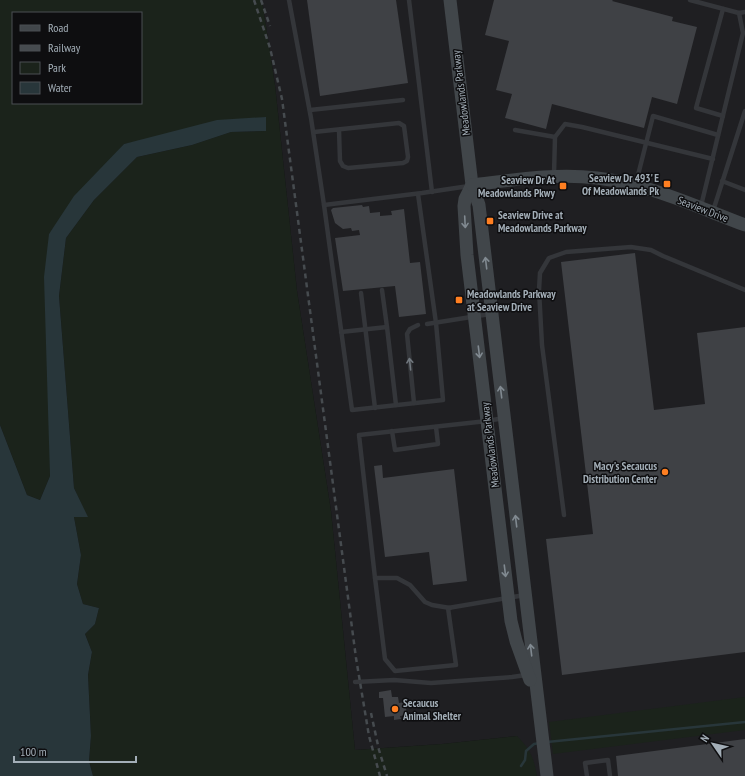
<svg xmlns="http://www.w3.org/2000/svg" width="745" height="776" font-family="'PT Sans Narrow',sans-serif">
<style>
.built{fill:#1f1f22}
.green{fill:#1b231b;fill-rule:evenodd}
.water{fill:#28363a}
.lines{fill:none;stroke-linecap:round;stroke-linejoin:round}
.stream{stroke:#28363a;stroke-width:2.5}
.building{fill:#3f4145}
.lane{stroke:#34363a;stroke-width:4.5}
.secondary{stroke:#41464a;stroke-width:13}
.rail{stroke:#464b4f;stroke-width:2.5;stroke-dasharray:5 4;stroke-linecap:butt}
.oneway{stroke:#818a91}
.oneway2{stroke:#71787f}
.poi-dot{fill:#ff7f21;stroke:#0e0e10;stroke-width:1.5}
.labels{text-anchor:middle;stroke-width:3;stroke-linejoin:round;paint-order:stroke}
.street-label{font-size:11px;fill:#a3aeb7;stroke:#0e0e10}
.poi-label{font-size:11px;font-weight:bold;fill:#a3aeb7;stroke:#0e0e10;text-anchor:end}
</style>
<rect width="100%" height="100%" fill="#131315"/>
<polygon class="built" points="262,0 745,0 745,776 537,776 517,736 442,744 355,750 331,511 297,291 275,85"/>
<g class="green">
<path d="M0 0H262L275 85 297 291 331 511 355 750 442 744 517 736C530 749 534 758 537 776H93L89 761 91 736 88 675 92 652 85 634 95 624 99 608 83 604 77 584 81 555 74 517 87 516 74 488 59 296 66 238 94 200 137 157 192 145 231 132 266 131V117L124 144 49 234 50 476 40 500 27 495 0 425ZM13 13H141V103H13Z"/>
<polygon points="745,697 745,730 553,754 549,722"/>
</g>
<polygon class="water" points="266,117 266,131 231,132 192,145 137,157 94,200 66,238 59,296 74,488 88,517 74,517 81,555 77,584 83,604 99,608 95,624 85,634 92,652 88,675 91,736 89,761 93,776 0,776 0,425 27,495 40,500 50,476 44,277 49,234 74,196 124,144 217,120"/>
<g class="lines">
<g class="stream">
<polyline points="547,742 745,722"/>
<polyline points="521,766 525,760 526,751 534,744 540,743"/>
</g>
</g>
<g class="building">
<polygon points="307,0 396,0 408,83 320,96"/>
<polygon points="494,0 613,0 612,1 673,17 672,21 697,27 677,104 652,97 644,128 552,104 546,129 505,118 512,94 496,90 509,41 485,35"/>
<polygon points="362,205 363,207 369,206 370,213 380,212 380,216 392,215 391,211 404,209 410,263 420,262 426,314 399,317 395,286 343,291 335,238 360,235 359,230 352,231 351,228 343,229 335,223 331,210 333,208"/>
<polygon points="635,253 654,410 705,404 697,333 745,327 745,652 562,675 546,539 593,534 561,262"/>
<polygon points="382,465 383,478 454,469 467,581 433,585 429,552 385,557 374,466"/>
<polygon points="391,690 392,697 398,697 399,703 405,702 407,715 400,716 401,719 394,720 394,716 385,717 383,698 379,698 379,692"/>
<polygon points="745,739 745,776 618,776 616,756"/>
</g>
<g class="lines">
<g class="lane">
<polyline points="289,0 311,118 324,205 422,193 469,186"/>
<polyline points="409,0 432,192"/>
<polyline points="690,0 739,13 743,33 701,206"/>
<polyline points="723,9 696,108 723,116"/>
<polyline points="739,13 745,12"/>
<polyline points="310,110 403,100"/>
<polyline points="515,130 555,137"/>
<polyline points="314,132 399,123 404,126 408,157 407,161 403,163 348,168 343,166 340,161 339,130"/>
<polyline points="554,174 555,137 565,124 582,127 713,159"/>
<polyline points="722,181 745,190"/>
<polyline points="636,183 653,116 718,135"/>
<polyline points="324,205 352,410 443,400 436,323 418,194"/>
<polyline points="713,211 745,111"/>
<polyline points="382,290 387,327"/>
<polyline points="361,293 375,408"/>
<polyline points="427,324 490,314"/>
<polyline points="341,332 387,327 396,405"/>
<polyline points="414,403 407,334 410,329 418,325"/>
<polyline points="504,418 487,421 359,435 375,578 385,659 395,671 456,665 448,608 525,595"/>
<polyline points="392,431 395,450 438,444 436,427"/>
<polyline points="564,515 542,345 539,290 540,273 549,258 566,252 631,247 651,250 663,256 745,290"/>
<polyline points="375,578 397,578 410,585 425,602 432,605 450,608"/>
<polyline points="355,682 394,680 431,683 512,677 526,675"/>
<polyline points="587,776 585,763 608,760 610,776"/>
</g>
<g class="secondary">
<polyline points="450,0 472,185 479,205 547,776"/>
<polyline points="472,185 465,199 464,206 467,255 511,621 516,641 530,680"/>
<path d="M472 185C514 180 555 173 597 178 649 184 697 207 745 225"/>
</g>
<g class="rail">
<polyline points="254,0 270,48 282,99 356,658 369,736 380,776"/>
<polyline points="261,0 270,26"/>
<polyline points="371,713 379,750 387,776"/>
</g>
</g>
<defs><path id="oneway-shaft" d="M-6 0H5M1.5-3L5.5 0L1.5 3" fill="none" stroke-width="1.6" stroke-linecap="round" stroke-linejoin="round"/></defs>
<g class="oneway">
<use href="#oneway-shaft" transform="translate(465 222) rotate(87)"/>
<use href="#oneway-shaft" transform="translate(486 263) rotate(-97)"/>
<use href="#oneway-shaft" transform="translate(479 352) rotate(83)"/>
<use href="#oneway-shaft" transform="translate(501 392) rotate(-97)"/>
<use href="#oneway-shaft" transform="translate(516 521) rotate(-97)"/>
<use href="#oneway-shaft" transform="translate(505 571) rotate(83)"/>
<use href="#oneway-shaft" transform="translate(531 650) rotate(-97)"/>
</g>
<use class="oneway2" href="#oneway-shaft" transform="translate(410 364) rotate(-96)"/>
<g class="poi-dot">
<rect x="663" y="180" width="8" height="8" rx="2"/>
<rect x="559" y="182" width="8" height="8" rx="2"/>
<rect x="486" y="217" width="8" height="8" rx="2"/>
<rect x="455" y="296" width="8" height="8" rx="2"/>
<circle cx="665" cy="472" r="4"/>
<circle cx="395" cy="709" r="4"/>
</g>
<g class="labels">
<g class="street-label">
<text transform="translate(461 93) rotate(-97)" y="4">Meadowlands Parkway</text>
<text transform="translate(703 209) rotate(21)" y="4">Seaview Drive</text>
<text transform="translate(490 445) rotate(-97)" y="4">Meadowlands Parkway</text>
</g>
<g class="poi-label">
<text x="659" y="182">Seaview Dr 493' E<tspan x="659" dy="13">Of Meadowlands Pk</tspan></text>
<text x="555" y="184">Seaview Dr At<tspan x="555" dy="13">Meadowlands Pkwy</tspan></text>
<text x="498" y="219" text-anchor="start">Seaview Drive at<tspan x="498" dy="13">Meadowlands Parkway</tspan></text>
<text x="467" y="298" text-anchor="start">Meadowlands Parkway<tspan x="467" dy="13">at Seaview Drive</tspan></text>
<text x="657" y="470">Macy's Secaucus<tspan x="657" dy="13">Distribution Center</tspan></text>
<text x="403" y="707" text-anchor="start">Secaucus<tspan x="403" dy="13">Animal Shelter</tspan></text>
</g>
</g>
<rect x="12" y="12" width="130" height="92" fill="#0e0e10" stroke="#4a4e53"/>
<rect x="20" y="25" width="20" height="6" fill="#41464a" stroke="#4a4e53"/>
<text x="48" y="32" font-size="12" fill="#a3aeb7">Road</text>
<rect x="20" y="45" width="20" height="6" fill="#464b4f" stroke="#4a4e53"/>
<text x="48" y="52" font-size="12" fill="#a3aeb7">Railway</text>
<rect x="20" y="62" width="20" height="12" fill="#1b231b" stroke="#4a4e53"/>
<text x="48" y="72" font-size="12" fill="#a3aeb7">Park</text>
<rect x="20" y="82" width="20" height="12" fill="#28363a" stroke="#4a4e53"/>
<text x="48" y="92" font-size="12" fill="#a3aeb7">Water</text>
<g transform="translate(713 744) rotate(304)" stroke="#0e0e10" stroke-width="3" paint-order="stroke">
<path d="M0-3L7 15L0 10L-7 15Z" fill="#a3aeb7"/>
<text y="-6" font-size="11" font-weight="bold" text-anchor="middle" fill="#a3aeb7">N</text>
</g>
<path d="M14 756v6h122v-6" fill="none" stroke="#a3aeb7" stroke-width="2"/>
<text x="20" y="756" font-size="12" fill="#a3aeb7" stroke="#0e0e10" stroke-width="3" paint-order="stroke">100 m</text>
</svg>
